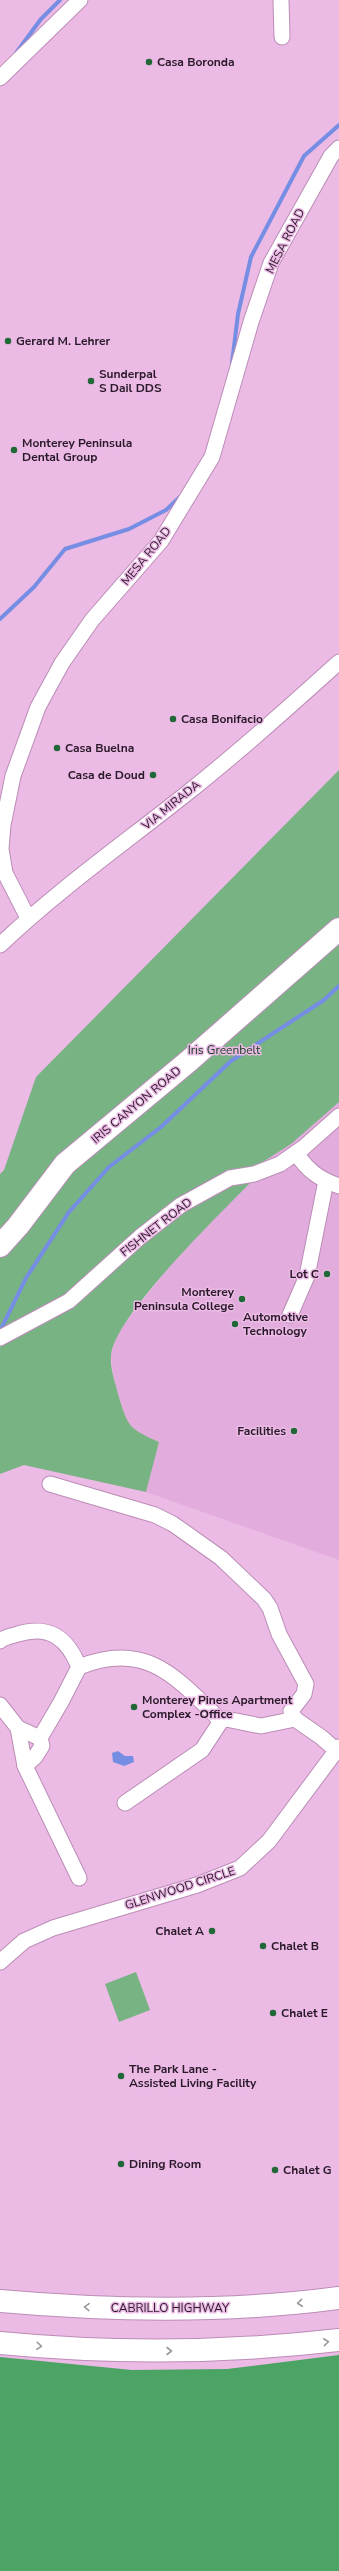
<svg xmlns="http://www.w3.org/2000/svg" width="339" height="2571" font-family="'Nunito Sans',sans-serif">
<style>
.built{fill:#e2addc}
.green{fill:#78b384}
.forest{fill:#4ba463}
.water{fill:#758ee3}
.lines{fill:none;stroke-linecap:round;stroke-linejoin:round}
.stream{stroke:#758ee3;stroke-width:4}
.street-casing{stroke:#bb8db7;stroke-width:17}
.secondary-casing{stroke:#bb8db7;stroke-width:24}
.highway-casing{stroke:#bb8db7;stroke-width:24}
.street{stroke:#fff;stroke-width:15}
.secondary{stroke:#fff;stroke-width:22}
.highway{stroke:#fff;stroke-width:22}
.oneway{stroke:#9f989f}
.poi-dot{fill:#206936;stroke:#ebbae5;stroke-width:1.5}
.labels{text-anchor:middle;stroke-width:3;stroke-linejoin:round;paint-order:stroke}
.poi-label{font-size:12px;font-weight:bold;fill:#2a1929;stroke:#ebbae5;text-anchor:start}
.street-label{font-size:12px;fill:#2a1929;stroke:#ebbae5}
.park-label{font-size:12px;fill:#1b4025;stroke:#ebbae5}
</style>
<rect width="100%" height="100%" fill="#ebbae5"/>
<polygon class="built" points="339,1102 339,1560 146,1492 159,1442 141,1434 127,1423 114,1380 111,1355 118,1332 171,1265 258,1165 291,1144"/>
<g class="green">
<path d="M339 770V1102L291 1144 258 1165 251 1182C221 1213 113 1317 111 1356 110 1368 115 1382 118 1394 128 1426 127 1428 159 1442L146 1492 24 1465 0 1474V1174L4 1170 36 1077Z"/>
<polygon points="136,1972 150,2010 119,2022 105,1984"/>
</g>
<polygon class="forest" points="339,2355 339,2571 0,2571 0,2357 132,2370 227,2369"/>
<polygon class="water" points="118,1751 125,1756 133,1756 134,1762 124,1766 113,1762 112,1753"/>
<g class="lines">
<g class="stream">
<polyline points="16,53 41,19 60,0"/>
<polyline points="232,363 238,314 251,257 304,156 339,125"/>
<polyline points="0,619 34,587 65,549 129,529 166,510 182,495"/>
<polyline points="0,1331 26,1278 69,1212 109,1167 161,1127 231,1061 324,1000 339,986"/>
</g>
<g class="street-casing">
<g id="street">
<polyline points="281,0 282,37"/>
<polyline points="0,78 80,0"/>
<polyline points="28,918 5,873 1,849 3,825 13,776 38,707 62,663 92,620 161,541 212,457 251,322 271,263 331,156 339,148"/>
<path d="M0 945C58 890 123 844 186 794 239 752 289 707 339 662"/>
<path d="M296 1153C308 1171 319 1179 339 1186"/>
<polyline points="290,1315 307,1276 326,1181"/>
<polyline points="0,1338 69,1301 140,1237 181,1205 230,1178 254,1174 280,1164 303,1148 339,1116"/>
<polyline points="50,1484 155,1515 173,1524 221,1558 264,1599 270,1608 279,1634 306,1684 304,1694 291,1711 295,1719 261,1726 226,1719 221,1721 202,1750 125,1803"/>
<path d="M0 1641C4 1637 12 1636 18 1634 49 1625 67 1637 79 1667"/>
<polyline points="0,1705 18,1728 25,1766 79,1878"/>
<polyline points="295,1719 321,1737 336,1750"/>
<polyline points="18,1728 40,1738 42,1746 35,1757 25,1766"/>
<path d="M40 1738 61 1702 79 1667C146 1640 176 1677 221 1721"/>
<polyline points="0,1962 24,1941 53,1928 197,1885 240,1868 269,1841 339,1747"/>
</g>
</g>
<g class="secondary-casing">
<polyline id="secondary" points="0,1246 18,1226 65,1164 190,1060 339,929"/>
</g>
<g class="highway-casing">
<g id="highway">
<path d="M0 2301C113 2311 226 2313 339 2298"/>
<path d="M0 2343C114 2354 226 2353 339 2340"/>
</g>
</g>
<use href="#street" class="street"/>
<use href="#secondary" class="secondary"/>
<use href="#highway" class="highway"/>
</g>
<defs><path id="oneway-chevron" d="M-2-3.5L2.5 0L-2 3.5" fill="none" stroke-width="1.6" stroke-linecap="round" stroke-linejoin="round"/></defs>
<g class="oneway">
<use href="#oneway-chevron" transform="translate(300 2303) rotate(174)"/>
<use href="#oneway-chevron" transform="translate(87 2307) rotate(-177)"/>
<use href="#oneway-chevron" transform="translate(326 2342) rotate(-6)"/>
<use href="#oneway-chevron" transform="translate(39 2346) rotate(5)"/>
<use href="#oneway-chevron" transform="translate(169 2351)"/>
</g>
<g class="poi-dot">
<circle cx="149" cy="62" r="4"/>
<circle cx="8" cy="341" r="4"/>
<circle cx="91" cy="381" r="4"/>
<circle cx="14" cy="450" r="4"/>
<circle cx="173" cy="719" r="4"/>
<circle cx="57" cy="748" r="4"/>
<circle cx="153" cy="775" r="4"/>
<circle cx="327" cy="1274" r="4"/>
<circle cx="242" cy="1299" r="4"/>
<circle cx="235" cy="1324" r="4"/>
<circle cx="294" cy="1431" r="4"/>
<circle cx="134" cy="1707" r="4"/>
<circle cx="212" cy="1931" r="4"/>
<circle cx="263" cy="1946" r="4"/>
<circle cx="273" cy="2013" r="4"/>
<circle cx="121" cy="2076" r="4"/>
<circle cx="121" cy="2164" r="4"/>
<circle cx="275" cy="2170" r="4"/>
</g>
<g class="labels">
<g class="poi-label">
<text x="157" y="66">Casa Boronda</text>
<text x="16" y="345">Gerard M. Lehrer</text>
<text x="99" y="378">Sunderpal<tspan x="99" dy="14">S Dail DDS</tspan></text>
<text x="22" y="447">Monterey Peninsula<tspan x="22" dy="14">Dental Group</tspan></text>
<text x="181" y="723">Casa Bonifacio</text>
<text x="65" y="752">Casa Buelna</text>
<text x="145" y="779" text-anchor="end">Casa de Doud</text>
<text x="319" y="1278" text-anchor="end">Lot C</text>
<text x="234" y="1296" text-anchor="end">Monterey<tspan x="234" dy="14">Peninsula College</tspan></text>
<text x="243" y="1321">Automotive<tspan x="243" dy="14">Technology</tspan></text>
<text x="286" y="1435" text-anchor="end">Facilities</text>
<text x="142" y="1704">Monterey Pines Apartment<tspan x="142" dy="14">Complex -Office</tspan></text>
<text x="204" y="1935" text-anchor="end">Chalet A</text>
<text x="271" y="1950">Chalet B</text>
<text x="281" y="2017">Chalet E</text>
<text x="129" y="2073">The Park Lane -<tspan x="129" dy="14">Assisted Living Facility</tspan></text>
<text x="129" y="2168">Dining Room</text>
<text x="283" y="2174">Chalet G</text>
</g>
<g class="street-label">
<text transform="translate(285 241) rotate(-63)" y="4">MESA ROAD</text>
<text transform="translate(146 556) rotate(-51)" y="4">MESA ROAD</text>
<text transform="translate(171 805) rotate(-39)" y="4">VIA MIRADA</text>
<text transform="translate(136 1105) rotate(-40)" y="4">IRIS CANYON ROAD</text>
<text transform="translate(156 1227) rotate(-38)" y="4">FISHNET ROAD</text>
<text transform="translate(180 1888) rotate(-18)" y="4">GLENWOOD CIRCLE</text>
<text x="170" y="2312">CABRILLO HIGHWAY</text>
</g>
<g class="park-label">
<text x="224" y="1054">Iris Greenbelt</text>
</g>
</g>
</svg>
